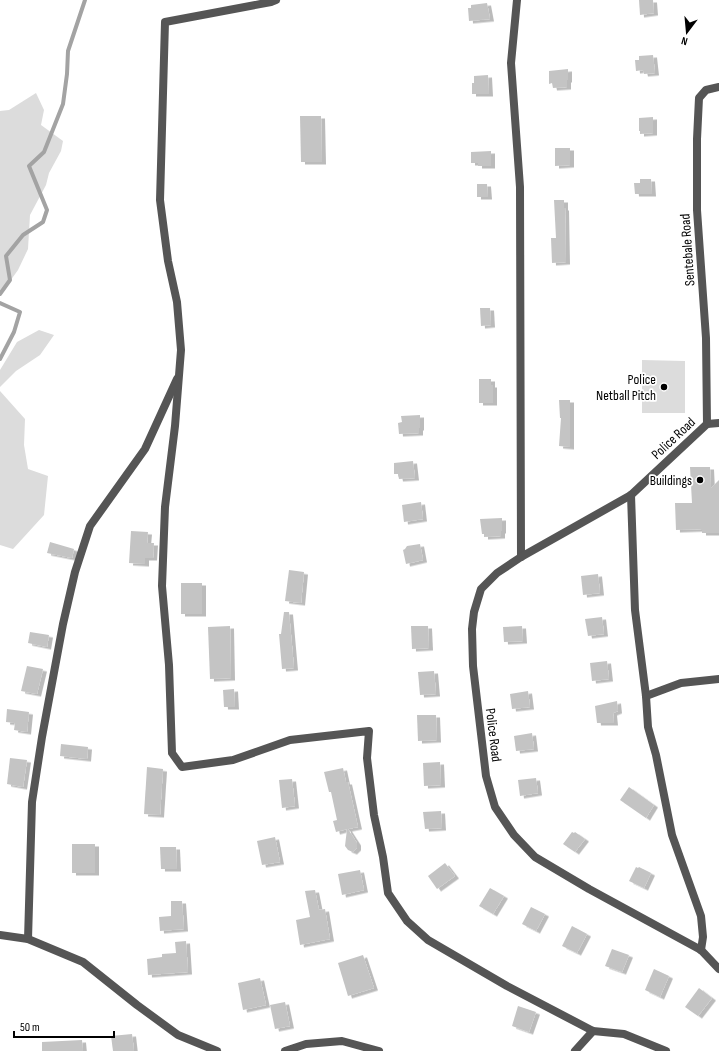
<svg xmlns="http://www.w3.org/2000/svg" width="719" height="1051" font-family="'Sofia Sans Condensed',sans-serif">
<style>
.green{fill:#dcdcdc}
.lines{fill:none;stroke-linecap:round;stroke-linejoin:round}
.stream{stroke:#a3a3a3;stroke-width:4}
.building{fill:#c4c4c4;filter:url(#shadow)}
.street{stroke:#555;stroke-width:8}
.poi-dot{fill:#000;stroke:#fff;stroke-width:1.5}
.labels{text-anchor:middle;stroke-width:3.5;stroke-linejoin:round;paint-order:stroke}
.street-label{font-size:14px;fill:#000;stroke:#fff}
.poi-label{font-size:14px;fill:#000;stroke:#fff;text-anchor:end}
</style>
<defs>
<filter id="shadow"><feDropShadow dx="4" dy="2.5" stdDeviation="0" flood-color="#0004"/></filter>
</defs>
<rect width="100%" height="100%" fill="#fff"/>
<g class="green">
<polygon points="36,93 44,110 41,125 63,141 61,151 49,173 46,185 30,215 28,249 18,270 0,295 0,111 9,110"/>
<polygon points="39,330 54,335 40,355 16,371 0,387 0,370 17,342"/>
<polygon points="642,360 685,361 685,413 642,413"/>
<polygon points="0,391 25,419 24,445 28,469 48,476 44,515 13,549 0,545"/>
</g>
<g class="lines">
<g class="stream">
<polyline points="0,294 10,280 6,256 23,235 43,222 47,210 29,166 44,152 63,104 67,74 68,51 85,0"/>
<polyline points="0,303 20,312 14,332 0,359"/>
</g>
</g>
<g class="building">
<polygon points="639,0 653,0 654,13 640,15"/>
<polygon points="487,3 490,19 469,21 468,8 471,8 471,5"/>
<polygon points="653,55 655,73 644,74 643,70 636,71 635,60 639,60 639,56"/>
<polygon points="568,69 568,80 567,80 567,87 553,88 552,83 549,84 549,71"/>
<polygon points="488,75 489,94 472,94 472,83 474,83 474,76"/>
<polygon points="300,116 321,116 322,162 301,162"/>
<polygon points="653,117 653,133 640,134 640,131 639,131 639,118"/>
<polygon points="555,148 570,148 570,165 555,166"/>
<polygon points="491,151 491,166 478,166 478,163 471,163 471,152"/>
<polygon points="640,179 651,179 652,194 635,194 634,183 640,183"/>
<polygon points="477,184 487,184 488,197 477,197"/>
<polygon points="554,200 564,200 564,208 565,208 566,262 552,263 551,238 556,238"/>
<polygon points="480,308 490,308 491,325 481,326"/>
<polygon points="479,379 491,379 491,385 493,385 493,403 479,403"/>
<polygon points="559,400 570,400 570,447 559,446 561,418 560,418"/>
<polygon points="420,415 420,428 419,428 419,433 399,434 398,423 402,422 401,416"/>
<polygon points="413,461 415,478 399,479 398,474 394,474 394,463"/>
<polygon points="690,467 710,467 711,488 719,480 719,533 702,533 702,529 676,530 675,503 692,503"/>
<polygon points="421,502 423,519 404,522 402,505"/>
<polygon points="502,518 502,531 501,531 501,536 484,537 484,534 482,534 480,519"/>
<polygon points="131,531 148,532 147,543 154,543 153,558 145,558 145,564 129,563"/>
<polygon points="50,542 74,549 72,558 47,553"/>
<polygon points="420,544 423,560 406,564 403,550 405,549 407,546"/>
<polygon points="289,570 304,572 301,603 285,601"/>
<polygon points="598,574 600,593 583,595 581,576"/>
<rect x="181" y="583" width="21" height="31"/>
<polygon points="284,612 289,612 294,668 282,669 279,634 281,634"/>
<polygon points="602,617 604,634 588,636 585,619"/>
<polygon points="230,626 231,678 210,679 208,627"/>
<polygon points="411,626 428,626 429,648 412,649"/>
<polygon points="522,626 523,641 504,642 503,627"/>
<polygon points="30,632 49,635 47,647 28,643"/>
<polygon points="607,661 609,679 592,681 590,663"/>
<polygon points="27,666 43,669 37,694 21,691"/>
<polygon points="434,671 436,694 420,695 418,672"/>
<polygon points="234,689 235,707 224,707 223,690"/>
<polygon points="528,691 530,707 512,709 510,694"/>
<polygon points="617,701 618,711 613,713 614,723 597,723 595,706"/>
<polygon points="7,709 29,712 27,732 14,730 15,723 6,722"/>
<polygon points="417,715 436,715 437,740 418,741"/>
<polygon points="532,733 534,749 516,751 514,736"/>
<polygon points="61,744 88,747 87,759 60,756"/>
<polygon points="10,758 27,760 23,787 7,784"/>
<polygon points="440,762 441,785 424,786 423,763"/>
<polygon points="147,767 163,769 160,815 144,814"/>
<polygon points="343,768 346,782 348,782 358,827 348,829 357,843 357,848 353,852 348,850 345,846 347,829 336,832 333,821 337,820 331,792 329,792 324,772"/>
<polygon points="536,778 538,793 520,796 518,780"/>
<polygon points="292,779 295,806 282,808 279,780"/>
<polygon points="629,787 654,805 646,818 620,800"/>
<polygon points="441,811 442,828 425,829 423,812"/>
<polygon points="572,832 574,833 575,832 585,839 575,852 563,844"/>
<polygon points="275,837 280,862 262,865 257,841"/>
<rect x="72" y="844" width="23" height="29"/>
<polygon points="160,847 176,847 177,869 161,869"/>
<polygon points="445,863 455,876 437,889 428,876"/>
<polygon points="636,867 638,868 639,867 651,873 644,888 629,881"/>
<polygon points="360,870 364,890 342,895 338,874"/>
<polygon points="490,888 504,896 493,914 479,906"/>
<polygon points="315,890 319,910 325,909 330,939 300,945 296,920 310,917 305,891"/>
<polygon points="171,901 182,901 184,929 160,931 159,917 171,916"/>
<polygon points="531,907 545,914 536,931 522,924"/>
<polygon points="572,926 587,934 577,953 562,946"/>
<polygon points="186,941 188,972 148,975 147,959 162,957 162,954 176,953 175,942"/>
<polygon points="612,949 629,955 622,972 605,966"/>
<polygon points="363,955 374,988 348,996 338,963"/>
<polygon points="654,969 669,976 660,997 645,990"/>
<polygon points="260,978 266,1005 243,1010 238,983"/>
<polygon points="699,988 712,998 698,1016 685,1007"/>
<polygon points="285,1002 290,1026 275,1029 270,1005"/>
<polygon points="518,1006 536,1012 529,1032 512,1026"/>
<polygon points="132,1034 134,1051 113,1051 111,1036"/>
<polygon points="82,1040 83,1051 42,1051 42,1042"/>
</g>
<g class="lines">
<g class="street">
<polyline points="276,0 271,2 165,22 160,200 168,261 177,302 181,350 175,426 165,507 162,586 169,665 172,753 182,767 233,760 290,740 369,731 367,758 374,815 383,857 388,893 407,921 428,940 507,986 593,1031 624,1034 666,1051"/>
<polyline points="517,0 511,63 520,187 521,557"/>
<polyline points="719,423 707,424 631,495 521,557 497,573 481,589 474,612 472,629 473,666 486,776 495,807 514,835 535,857 589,889 701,950 719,969"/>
<polyline points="707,424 706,338 697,210 697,139 699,98 706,90 719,87"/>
<polyline points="631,495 635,610 646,696 648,727 656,755 672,835 701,916 703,937 701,950"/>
<polyline points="646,696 681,683 719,679"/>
<polyline points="0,935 28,939 83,962 137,1005 178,1035 217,1051"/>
<polyline points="28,939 32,802 42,737 63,624 75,572 90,526 145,449 177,379"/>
<polyline points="285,1051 306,1044 342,1041 379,1051"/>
<polyline points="575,1051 593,1031"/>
</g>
</g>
<g class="poi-dot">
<circle cx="664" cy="387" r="4"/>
<circle cx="700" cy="480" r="4"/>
</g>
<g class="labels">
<g class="street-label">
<text transform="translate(687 250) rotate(-94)" y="5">Sentebale Road</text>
<text transform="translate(673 438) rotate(-43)" y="5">Police Road</text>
<text transform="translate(494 735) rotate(83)" y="5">Police Road</text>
</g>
<g class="poi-label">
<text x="656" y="384">Police<tspan x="656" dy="16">Netball Pitch</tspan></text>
<text x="692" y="485">Buildings</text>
</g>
</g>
<g transform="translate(687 32) rotate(196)" stroke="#ffffff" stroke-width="3" paint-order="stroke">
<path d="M0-3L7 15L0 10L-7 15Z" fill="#000000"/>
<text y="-6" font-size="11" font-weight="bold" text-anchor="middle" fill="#000000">N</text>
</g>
<path d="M14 1031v6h100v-6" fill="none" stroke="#000000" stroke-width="2"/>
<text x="20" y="1031" font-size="12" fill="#000000" stroke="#ffffff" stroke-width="3" paint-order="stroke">50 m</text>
</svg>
